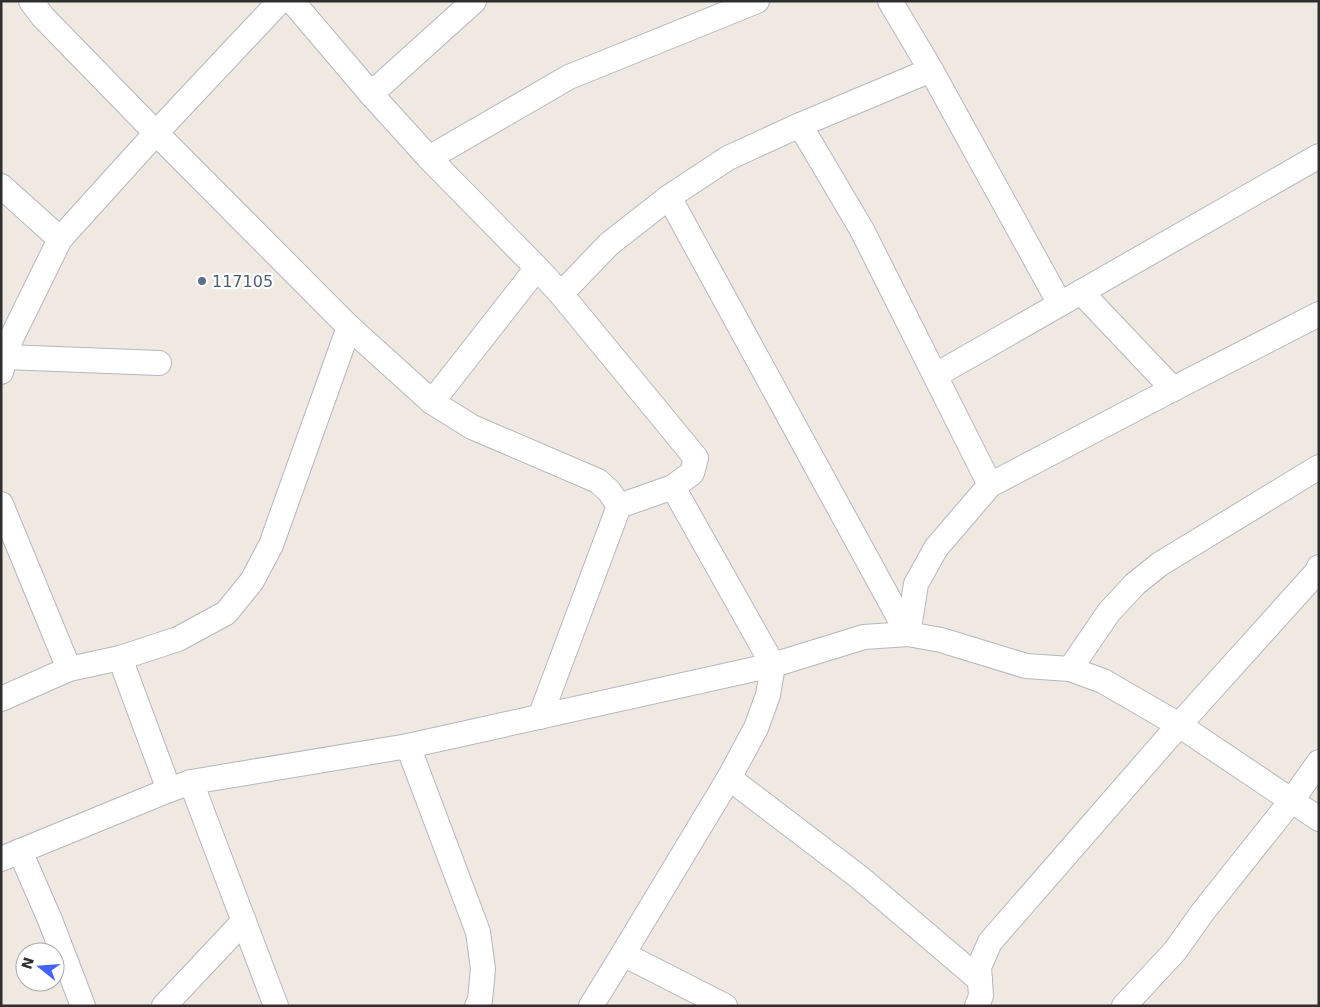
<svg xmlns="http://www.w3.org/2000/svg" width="1320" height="1007" font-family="'DejaVu Sans',sans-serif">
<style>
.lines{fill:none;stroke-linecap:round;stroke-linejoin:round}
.minor-casing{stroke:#b4b7c1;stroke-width:26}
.minor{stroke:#fff;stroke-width:24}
.service-dot{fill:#5c6f8a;stroke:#fff;stroke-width:2}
.labels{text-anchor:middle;stroke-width:4.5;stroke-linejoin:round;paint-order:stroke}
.service-label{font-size:16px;fill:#4e5e75;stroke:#fff;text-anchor:start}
</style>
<rect width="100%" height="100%" fill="#efe9e1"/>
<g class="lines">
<g class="minor-casing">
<g id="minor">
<polyline points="31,1 43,17 156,133 349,327 432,402 472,427 598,481 609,491 619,506"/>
<polyline points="292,1 371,94 429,158 537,268 561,294 696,458 692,473 673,487 619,506 540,717"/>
<polyline points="890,1 931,70 1060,304"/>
<polyline points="371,94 474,1"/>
<polyline points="800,125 862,230 990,485"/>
<polyline points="429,158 569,77 757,1"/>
<polyline points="1,186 60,239"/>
<polyline points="669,197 908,634"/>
<polyline points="1081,292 1173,389"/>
<polyline points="561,294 609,244 669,197 728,158 800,125 931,70"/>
<polyline points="6,357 159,363"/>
<polyline points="1,372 11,339 60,239 156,133 280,1"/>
<polyline points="936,375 1319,156"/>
<polyline points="432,402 537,268"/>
<polyline points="673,487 773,665 768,695 756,728 729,778 623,954 725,1006"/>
<polyline points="1,504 69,669"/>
<polyline points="908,634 916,584 936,548 990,485 1173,389 1319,314"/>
<polyline points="120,658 169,790"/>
<polyline points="1070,669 1109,612 1135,584 1160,564 1319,467"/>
<polyline points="1,699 69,669 120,658 178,639 226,613 252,581 271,545 349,327"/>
<polyline points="408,746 478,932 483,969 480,1000 477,1006"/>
<polyline points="729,778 859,877 980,980"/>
<polyline points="191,782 276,1006"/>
<polyline points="20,851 50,920 83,1006"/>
<polyline points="1,859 169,790 191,782 408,746 773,665 864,637 908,634 941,640 1026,666 1070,669 1103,681 1179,725 1319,819"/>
<polyline points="164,1006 244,921"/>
<polyline points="591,1006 623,954"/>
<polyline points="977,1006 981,996 979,967 990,942 1179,725 1316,573 1319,567"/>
<polyline points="1124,1006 1175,951 1202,913 1292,800 1319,762"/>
</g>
</g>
<use href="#minor" class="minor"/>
</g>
<circle class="service-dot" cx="202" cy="281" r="5"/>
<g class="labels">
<g class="service-label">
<text x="212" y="287">117105</text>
</g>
</g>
<rect width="1320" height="1007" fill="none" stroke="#2e2e2e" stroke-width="5"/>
<g transform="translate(40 967) rotate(287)"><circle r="24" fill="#ffffff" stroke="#ababab"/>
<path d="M0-4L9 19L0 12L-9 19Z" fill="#4264fb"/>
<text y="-8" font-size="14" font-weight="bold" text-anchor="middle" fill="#2e2e2e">N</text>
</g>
</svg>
